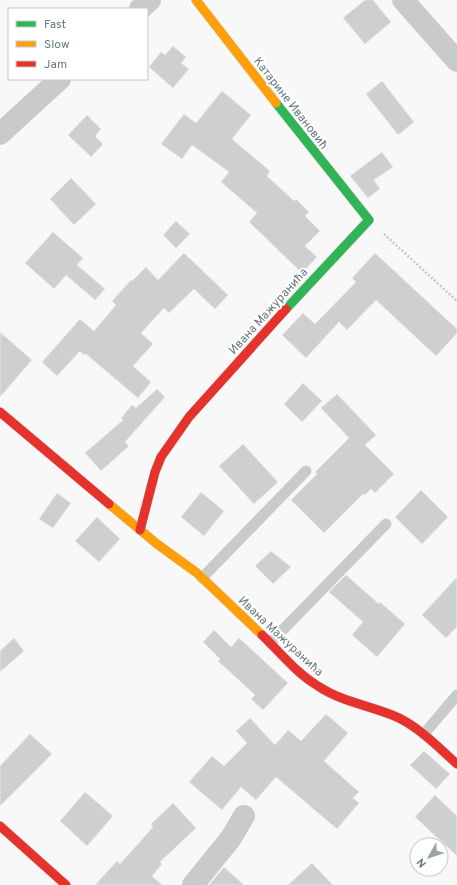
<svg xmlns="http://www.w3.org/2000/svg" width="457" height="885" font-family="Overpass,sans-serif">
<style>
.building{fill:#cecfd0;stroke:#e8e8e8}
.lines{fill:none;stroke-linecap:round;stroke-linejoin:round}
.fast-casing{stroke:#d4d5d6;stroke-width:10}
.slow-casing{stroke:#d4d5d6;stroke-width:10}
.jam-casing{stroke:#d4d5d6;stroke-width:10}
.path{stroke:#c7c8c9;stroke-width:2.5;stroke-dasharray:2 2;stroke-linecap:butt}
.lane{stroke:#c9cbcb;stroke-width:11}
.street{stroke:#c9cbcb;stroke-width:22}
.fast{stroke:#30b455;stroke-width:9}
.slow{stroke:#ff9f0a;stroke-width:9}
.jam{stroke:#e5322d;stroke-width:9}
.labels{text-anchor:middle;stroke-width:4;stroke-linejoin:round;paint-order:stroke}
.street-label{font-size:12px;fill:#667880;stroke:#fff}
</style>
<rect width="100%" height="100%" fill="#f8f8f8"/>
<g class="building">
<polygon points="365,0 373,0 391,22 365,44 343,18"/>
<polygon points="173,46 186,57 181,63 189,69 173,88 149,67 161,52 165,55"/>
<polygon points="382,81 414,122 398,135 366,94"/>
<polygon points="222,91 251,115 232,139 270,171 267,176 294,201 296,199 309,212 305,216 320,231 305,246 317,257 302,273 249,222 257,213 221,182 229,172 192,145 182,159 161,144 184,114 196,123"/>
<polygon points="87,115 101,129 95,136 103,144 91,157 68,135"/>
<polygon points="382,152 393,167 374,180 380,189 368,198 350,176"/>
<polygon points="71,178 96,204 74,225 50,199"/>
<polygon points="176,221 190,234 176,248 163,235"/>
<polygon points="53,232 83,258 77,265 105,289 95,300 66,275 54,289 25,263"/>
<polygon points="184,253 228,295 215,309 194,289 169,313 164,308 141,333 153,344 133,366 151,382 138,398 86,354 84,355 80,351 57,376 42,362 80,319 94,331 116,305 112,301 131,280 132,281 146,267 158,280"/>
<polygon points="375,253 457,329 457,333 436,356 376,300 347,330 339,322 306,358 282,335 303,313 315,324 356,282 352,278"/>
<polygon points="0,332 32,360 0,397"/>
<polygon points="303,383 322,401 302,422 284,404"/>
<polygon points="157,389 165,397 125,442 129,446 101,471 85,453 123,420 121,418 132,405 136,408"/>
<polygon points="337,394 376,435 365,445 394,474 375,493 371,489 365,495 363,494 324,533 291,500 317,474 315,472 349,438 321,408"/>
<polygon points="243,444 278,482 254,504 219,466"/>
<polygon points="421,490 448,517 422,544 395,517"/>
<polygon points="201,492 224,511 204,536 181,517"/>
<polygon points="57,493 71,503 53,528 39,519"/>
<polygon points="97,517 120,539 99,562 75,541"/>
<polygon points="271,551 291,567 273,584 255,566"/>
<polygon points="346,575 379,604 380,602 405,624 377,657 352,635 363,622 329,592"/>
<polygon points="457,577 457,627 446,638 422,615"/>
<polygon points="214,630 231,647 239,638 288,683 263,710 251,699 255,695 218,661 220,659 203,642"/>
<polygon points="14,638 24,651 0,672 0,651"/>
<polygon points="326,714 348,733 324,761 359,792 353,798 359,803 337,829 276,777 256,800 241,787 222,810 189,782 212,756 224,766 247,743 236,731 250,718 275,745 288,730 301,741"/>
<polygon points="30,734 52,754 0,806 0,766"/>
<polygon points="424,751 450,774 436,789 410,765"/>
<polygon points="85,792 113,816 87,846 60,821"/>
<polygon points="435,795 457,816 457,856 415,817"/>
<polygon points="173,803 196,828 160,862 162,864 152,876 162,885 95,885 117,861 120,864 153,827 151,824"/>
<polygon points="312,863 333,885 288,885"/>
<polygon points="224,867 244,885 209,885"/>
</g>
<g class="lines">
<g class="fast-casing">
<polyline id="fast" points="276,103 369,220 286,309"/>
</g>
<g class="slow-casing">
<g id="slow">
<polyline points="196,0 276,103"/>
<polyline points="109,504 157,544 197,573 262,635"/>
</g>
</g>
<g class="jam-casing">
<g id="jam">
<polyline points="0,412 109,504"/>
<polyline points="140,530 155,472 161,457 189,417 286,309"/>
<path d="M262 635C280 652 296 673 318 686 340 701 367 705 392 715 416 724 438 747 457 764"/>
<polyline points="0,826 66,885"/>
</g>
</g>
<polyline class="path" points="384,234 457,301"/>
<g class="lane">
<polyline points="202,578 306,471"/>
<polyline points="270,643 386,524"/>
<polyline points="424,734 457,695"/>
</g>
<g class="street">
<polyline points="403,0 457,61"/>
<polyline points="140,9 150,0"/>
<polyline points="0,134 60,79"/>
<polyline points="193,885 231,838 244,816"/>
</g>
<use href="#fast" class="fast"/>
<use href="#slow" class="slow"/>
<use href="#jam" class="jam"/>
</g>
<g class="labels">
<g class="street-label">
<text transform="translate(291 103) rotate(52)" y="4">Катарине Ивановић</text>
<text transform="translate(268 311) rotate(-48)" y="4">Ивана Мажуранића</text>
<text transform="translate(281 636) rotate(43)" y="4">Ивана Мажуранића</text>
</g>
</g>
<rect x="8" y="8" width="140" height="72" fill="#ffffff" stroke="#c2c9cc"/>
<rect x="16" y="21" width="20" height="6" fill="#30b455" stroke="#c2c9cc"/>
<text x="44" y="28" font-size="12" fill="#667880">Fast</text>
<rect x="16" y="41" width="20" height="6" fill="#ff9f0a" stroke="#c2c9cc"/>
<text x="44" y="48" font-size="12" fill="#667880">Slow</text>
<rect x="16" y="61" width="20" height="6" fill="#e5322d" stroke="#c2c9cc"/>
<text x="44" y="68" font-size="12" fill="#667880">Jam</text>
<g transform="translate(429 857) rotate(231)"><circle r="19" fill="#ffffff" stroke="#c2c9cc"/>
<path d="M0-3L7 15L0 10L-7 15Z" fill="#99a5aa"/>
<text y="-6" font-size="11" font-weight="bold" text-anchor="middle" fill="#667880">N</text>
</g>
</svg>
